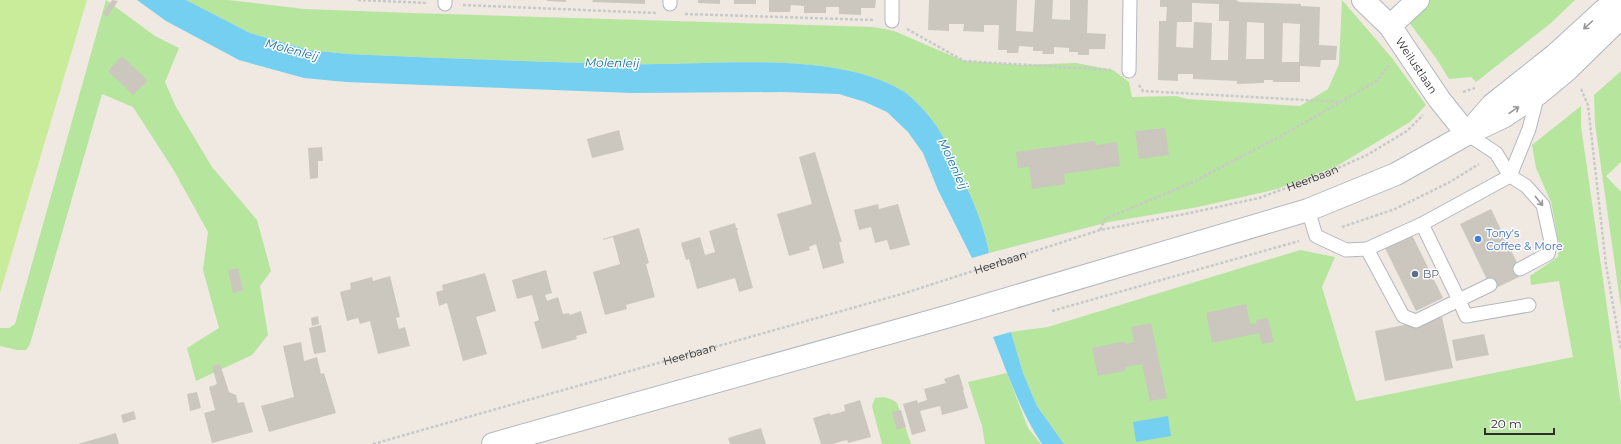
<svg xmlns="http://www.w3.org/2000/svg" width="1621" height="444" font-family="Montserrat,sans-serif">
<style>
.green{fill:#b6e59e}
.pitch{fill:#c9ec9a}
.water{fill:#75cff0}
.building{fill:#cbc7bf;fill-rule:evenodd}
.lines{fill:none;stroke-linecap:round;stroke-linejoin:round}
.lane-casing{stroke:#b4b7c1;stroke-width:15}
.street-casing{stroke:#b4b7c1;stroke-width:24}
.secondary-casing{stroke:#b4b7c1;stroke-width:24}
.path{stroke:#c9c9c9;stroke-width:2.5;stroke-dasharray:3 2;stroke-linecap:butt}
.lane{stroke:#fff;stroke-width:13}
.street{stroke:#fff;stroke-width:22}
.secondary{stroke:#fff;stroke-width:22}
.oneway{stroke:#969696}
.shop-dot{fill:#3f7fe0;stroke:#fff;stroke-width:1.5}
.service-dot{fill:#5c6f8a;stroke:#fff;stroke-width:1.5}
.labels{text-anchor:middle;stroke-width:3;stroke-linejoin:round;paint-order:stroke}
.street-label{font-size:11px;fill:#2e2e2e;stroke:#fff}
.shop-label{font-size:11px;fill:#366cbe;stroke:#fff;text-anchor:start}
.service-label{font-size:11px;fill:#4e5e75;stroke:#fff;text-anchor:start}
.water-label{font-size:12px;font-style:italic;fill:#0d6fa3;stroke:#fff}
</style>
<rect width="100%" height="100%" fill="#efe9e1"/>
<g class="green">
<polygon points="106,0 155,36 179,48 165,82 176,107 212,167 257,220 271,271 260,286 268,335 252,355 196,381 187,348 219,328 203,270 208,232 173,169 133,107 102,94 30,344 26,350 17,350 0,346 0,328 9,328 15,324"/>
<path d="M186 0H228L304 9 412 13 874 27 894 31 964 61 1022 65 1076 63 1113 70 1129 82 1132 97 1176 96 1187 99 1300 106 1328 89 1339 64 1342 0 1392 58 1426 105 1410 122 1337 166 1277 189 1198 207 1109 222 989 253C985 230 977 211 968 190 955 158 942 127 917 103 913 99 908 94 903 91 830 49 712 66 630 64 536 62 442 58 348 54L309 50 250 33Z"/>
<polygon points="1426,0 1575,0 1551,23 1476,82 1471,77 1449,79 1436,58 1408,21"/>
<polygon points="1621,71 1621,162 1606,176 1621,192 1621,308 1595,124 1594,95"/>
<polygon points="1581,106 1581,126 1621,405 1621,444 1064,444 1037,406 1023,373 1011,332 1048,327 1300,250 1335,257 1322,287 1356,401 1573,357 1559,281 1531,285 1530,276 1558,257 1559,244 1551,202 1536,168 1532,145"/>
<polygon points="1007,373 1028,428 1041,444 985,444 982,426 968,382"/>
<polygon points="884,397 893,400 897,403 911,444 882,444 872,406 875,398"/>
</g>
<polygon class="pitch" points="0,0 87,0 0,293"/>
<g class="water">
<path d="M137 0H186L250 33 309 50 348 54C442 58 536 62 630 64 712 66 831 49 903 91 908 94 913 99 917 103 942 127 955 158 968 190 977 211 985 230 989 253L972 258 938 190 923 153 908 132 887 112 865 102 839 94 781 92 632 93 346 82 304 78 239 60 166 21Z"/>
<path d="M1011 332 1023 373 1037 406 1064 444H1042C1020 411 1008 374 993 337Z"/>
<polygon points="1168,416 1171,436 1136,442 1133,422"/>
</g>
<g class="building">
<polygon points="112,0 118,1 107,17 103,14"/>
<polygon points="547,0 566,0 566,2 547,1"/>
<polygon points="593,0 645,0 645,4 592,2"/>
<polygon points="698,0 720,0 720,4 698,3"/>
<rect x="734" y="0" width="22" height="4"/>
<polygon points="769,0 876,0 875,8 861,8 861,15 839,14 839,7 826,7 826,13 804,13 804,6 791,5 790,12 769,12"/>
<polygon points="929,0 1017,0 1016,31 1033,32 1035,0 1053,0 1052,19 1070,20 1070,0 1088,0 1087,33 1106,34 1105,49 1089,49 1089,55 1078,55 1078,52 1069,52 1069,48 1054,47 1054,54 1042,54 1043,51 1033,51 1033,47 1019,46 1018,53 1007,53 1007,50 998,50 999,25 984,25 984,32 963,31 964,24 949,24 949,31 928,30"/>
<path d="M1160 0H1236L1239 2 1301 4V6L1320 7 1319 45 1337 46 1336 60H1321L1320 67 1300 66V82H1273V80H1264V83L1237 84V81L1193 79V74H1178V81L1158 80 1159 21H1166L1167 7H1160ZM1192 3 1219 4V21H1229L1228 60H1211L1212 23 1194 22 1193 48 1176 47 1177 22H1192ZM1247 22 1264 23V59H1246ZM1283 23 1300 24 1299 62H1282Z"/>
<polygon points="122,56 148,81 133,95 108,71"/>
<polygon points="1165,128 1169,155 1139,159 1135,131"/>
<polygon points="619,130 624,150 592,158 587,139"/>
<polygon points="1095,141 1096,145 1117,142 1120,166 1064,174 1065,184 1032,189 1029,167 1018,168 1016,152"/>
<polygon points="322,147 323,161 318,161 318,178 310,179 308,148"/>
<polygon points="815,152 842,242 839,242 844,263 823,269 816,244 809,247 810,250 789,256 777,214 812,204 799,157"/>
<polygon points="878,204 879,209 898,204 910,245 890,250 887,240 875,243 871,227 859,230 854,210"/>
<polygon points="1491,209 1523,275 1492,290 1460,224"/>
<polygon points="735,223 736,228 738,228 737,231 753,288 739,292 735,278 697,289 689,259 686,260 681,243 700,237 705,255 715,252 709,231"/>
<polygon points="639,228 649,263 646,264 655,297 626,305 627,309 605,315 593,272 620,264 613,237 603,240 603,239"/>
<polygon points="1410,231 1443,298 1416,311 1383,244"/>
<polygon points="238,268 243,290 233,293 228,270"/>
<polygon points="546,270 552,293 545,295 547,301 558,297 563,314 569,313 570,315 581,311 587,333 576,336 577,339 542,349 534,322 539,320 532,295 517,299 512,280"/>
<polygon points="485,273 496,311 476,317 487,354 463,361 447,303 439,306 436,292 443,290 442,285"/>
<polygon points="390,276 400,317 396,318 399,329 405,327 410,346 378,354 370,321 360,324 358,318 347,321 340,292 351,289 350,283 372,277 373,281"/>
<polygon points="1246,304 1250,324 1257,323 1256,320 1268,318 1274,342 1262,344 1259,333 1212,343 1206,313"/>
<polygon points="318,316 319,324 312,326 311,318"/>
<polygon points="1442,317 1453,368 1385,381 1375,331"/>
<polygon points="1151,323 1167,398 1150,401 1142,364 1125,367 1125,371 1098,376 1092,348 1125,341 1126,344 1134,342 1131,327"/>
<polygon points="321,325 326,352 314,354 309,328"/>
<polygon points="1484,334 1489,355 1456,361 1452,340"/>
<polygon points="301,342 304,361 317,357 321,374 324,373 336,413 269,432 261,406 294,397 283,346"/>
<polygon points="220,364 229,392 236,395 238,403 244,402 253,432 212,443 204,413 215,410 209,387 217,384 212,366"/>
<polygon points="959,374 964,390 963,390 968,408 942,415 940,406 920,411 926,431 912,435 903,404 917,400 918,403 927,400 924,389 946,383 944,379"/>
<polygon points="197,392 201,408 190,411 187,394"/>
<polygon points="860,400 871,437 848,443 847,440 832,444 821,444 813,418 830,413 830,415 845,411 844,405"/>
<polygon points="901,410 906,427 897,430 892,412"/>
<polygon points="134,411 136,419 123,423 121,415"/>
<polygon points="761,428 766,444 730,444 728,438"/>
<polygon points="116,433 119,444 78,444"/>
</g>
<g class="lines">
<g class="lane-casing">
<g id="lane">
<polyline points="445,4 445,0"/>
<polyline points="670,4 670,0"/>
<polyline points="892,21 892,0"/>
<polyline points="1129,71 1130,0"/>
<polyline points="1308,210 1316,236 1346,250 1367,249 1422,224 1510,176 1496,153 1467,134"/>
<polyline points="1367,249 1403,316 1416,321 1459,300 1422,224"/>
<polyline points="1520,269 1548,254 1551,242 1543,205 1526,186 1510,176 1529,129 1538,94"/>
<polyline points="1490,285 1459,300 1466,316 1529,305"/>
</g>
</g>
<g class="street-casing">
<g id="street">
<path id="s2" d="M1363 0 1390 26 1439 99 1467 134"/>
<polyline points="1390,26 1418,0"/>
</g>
</g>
<g class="secondary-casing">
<g id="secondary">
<polyline points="1473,127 1492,105 1555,55 1603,11 1618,0"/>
<polyline points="493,444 953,315 1308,210 1396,174 1467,134 1503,117 1538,94 1567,70 1613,25 1621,13"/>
</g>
</g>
<g class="path">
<polyline points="358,0 428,3"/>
<polyline points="463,5 656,13"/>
<polyline points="685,14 874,20"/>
<polyline points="907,29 964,61 1111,70"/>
<polyline points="1139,85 1143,91 1342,102"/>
<polyline points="1581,89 1588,105 1606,265 1621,350"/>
<polyline points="1463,92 1475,88"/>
<polyline points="1342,227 1395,209 1450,182 1479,164"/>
<polyline points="1100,230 1105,219 1193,182 1290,131 1375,82 1389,66"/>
<polyline points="1052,311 1299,241"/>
<path id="s1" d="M373 444 905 293 1100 230 1190 213 1259 198 1329 172 1367 155 1407 131 1423 115"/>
</g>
<use href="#lane" class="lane"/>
<use href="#street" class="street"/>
<use href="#secondary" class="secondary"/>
</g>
<defs><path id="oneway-shaft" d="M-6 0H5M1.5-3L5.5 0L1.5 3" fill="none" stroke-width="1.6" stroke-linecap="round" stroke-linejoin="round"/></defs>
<g class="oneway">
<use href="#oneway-shaft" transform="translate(1588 25) rotate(138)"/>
<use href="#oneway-shaft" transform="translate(1514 110) rotate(-34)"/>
<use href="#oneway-shaft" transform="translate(1539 201) rotate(51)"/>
</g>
<circle class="shop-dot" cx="1478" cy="239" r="4"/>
<circle class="service-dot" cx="1415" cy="274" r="4"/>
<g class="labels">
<g class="street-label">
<text dy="4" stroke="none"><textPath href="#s2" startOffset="85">Weilustlaan</textPath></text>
<text dy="4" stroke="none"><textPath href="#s1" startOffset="977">Heerbaan</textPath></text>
<text dy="4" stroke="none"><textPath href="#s1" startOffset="653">Heerbaan</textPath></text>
<text dy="4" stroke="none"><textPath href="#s1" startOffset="329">Heerbaan</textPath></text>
</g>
<g class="shop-label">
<text x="1486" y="237">Tony's<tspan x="1486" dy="13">Coffee &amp; More</tspan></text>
</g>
<g class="service-label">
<text x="1423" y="278">BP</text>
</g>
<g class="water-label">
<text transform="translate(292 50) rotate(15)" y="4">Molenleij</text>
<text transform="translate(612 63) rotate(1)" y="4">Molenleij</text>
<text transform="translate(953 164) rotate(65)" y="4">Molenleij</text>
</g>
</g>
<path d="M1485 428v6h69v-6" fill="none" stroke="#2e2e2e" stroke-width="2"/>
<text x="1491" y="428" font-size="12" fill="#2e2e2e" stroke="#ffffff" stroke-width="3" paint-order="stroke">20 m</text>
</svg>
